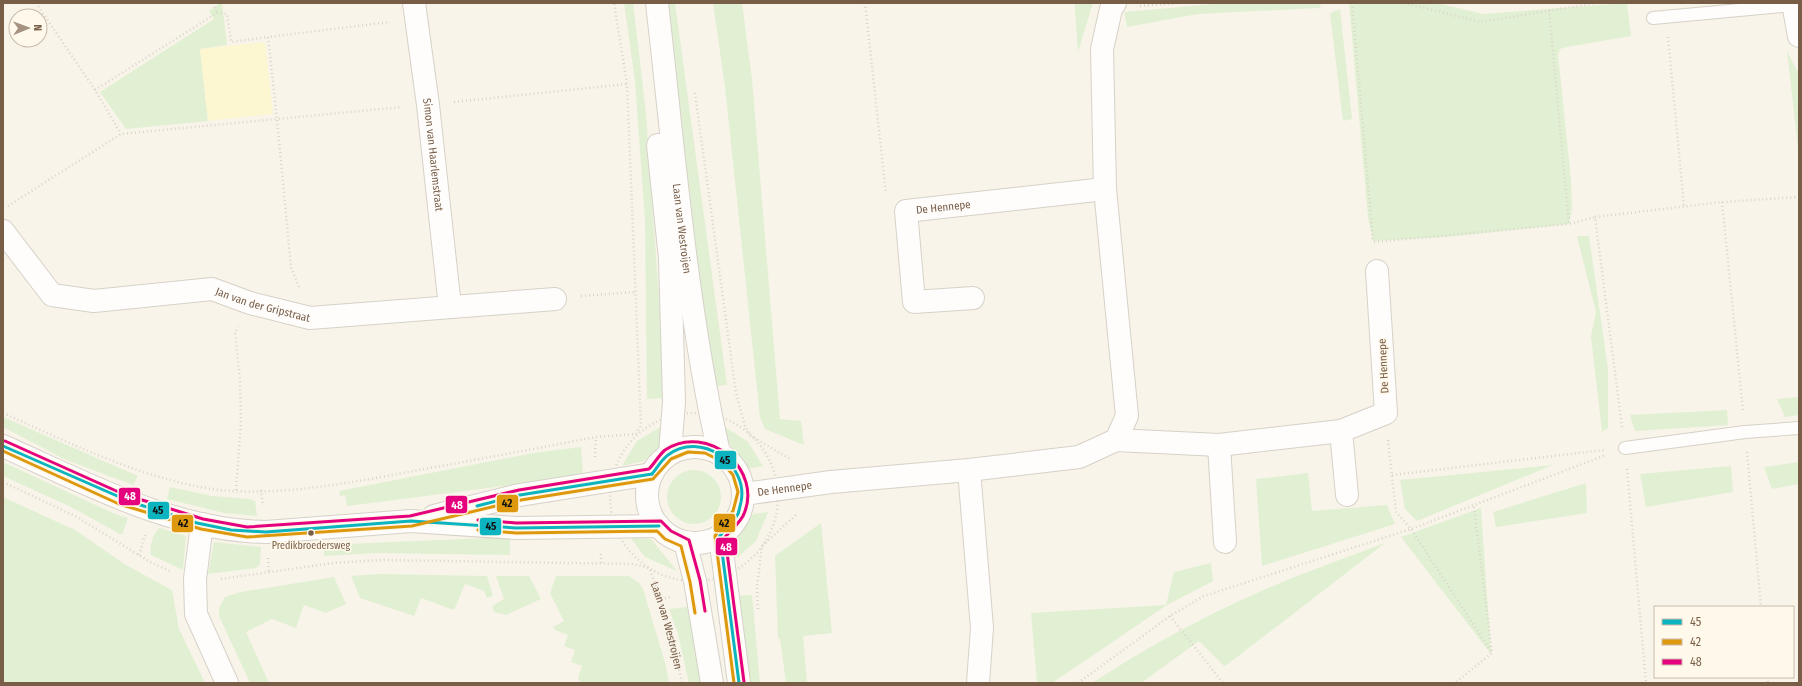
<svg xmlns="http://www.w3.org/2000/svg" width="1802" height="686" font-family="'Fira Sans Condensed',sans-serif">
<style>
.green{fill:#e1f0d2}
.sand{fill:#fcf6d1}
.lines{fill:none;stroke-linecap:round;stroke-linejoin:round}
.service-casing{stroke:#d7d1c8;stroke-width:14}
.minor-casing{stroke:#d7d1c8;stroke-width:24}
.tertiary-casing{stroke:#d7d1c8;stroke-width:24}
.path{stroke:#dbd4cb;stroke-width:2.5;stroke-dasharray:1 3;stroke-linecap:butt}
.service{stroke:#fefdfc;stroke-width:12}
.minor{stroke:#fefdfc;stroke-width:22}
.tertiary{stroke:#fefdfc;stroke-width:22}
.bus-1-casing{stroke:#fff9ec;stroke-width:6}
.bus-2-casing{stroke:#fff9ec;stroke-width:6}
.bus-3-casing{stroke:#fff9ec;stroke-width:6}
.bus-1{stroke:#0cb4c0;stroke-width:3}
.bus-2{stroke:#de980e;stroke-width:3}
.bus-3{stroke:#e5007d;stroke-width:3}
.bus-dot{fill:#795e47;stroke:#fff9ec;stroke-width:1.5}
.labels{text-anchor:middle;stroke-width:3.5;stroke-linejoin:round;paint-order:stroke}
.bus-label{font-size:10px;fill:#795e47;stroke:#fff9ec}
.street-label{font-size:11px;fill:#795e47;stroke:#fff9ec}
.line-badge{stroke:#fff9ec;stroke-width:1.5}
.badge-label{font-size:11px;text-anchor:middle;font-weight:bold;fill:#fff}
.pale-badge-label{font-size:11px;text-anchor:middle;font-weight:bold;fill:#111}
</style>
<rect width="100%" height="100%" fill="#f8f4e9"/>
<g class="green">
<polygon points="220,3 222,3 227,45 200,49 208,121 126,129 100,92 214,19 209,11"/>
<polygon points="624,3 633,3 646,113 666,398 647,399 645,220 635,81"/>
<polygon points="665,3 675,3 727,385 713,386"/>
<polygon points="713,3 742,3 752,79 780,419 801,421 804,445 765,429 760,417 725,87"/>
<polygon points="1075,3 1093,3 1078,52 1075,10"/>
<polygon points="1225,3 1321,4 1320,8 1198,14 1127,27 1124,12"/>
<polygon points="1349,3 1437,3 1483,14 1627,3 1631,36 1567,47 1560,49 1558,54 1571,180 1572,209 1569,224 1447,237 1373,241 1368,217"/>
<polygon points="1340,9 1352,119 1343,121 1330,13"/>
<polygon points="1787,51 1799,74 1799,157"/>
<polygon points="1577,236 1589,236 1608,369 1608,428 1602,432 1591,336 1596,312"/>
<polygon points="1799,397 1799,415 1785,417 1777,399"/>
<polygon points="1727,410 1728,425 1635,431 1630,415"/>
<polygon points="3,417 138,476 133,485 64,459 3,427"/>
<polygon points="719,423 748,442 763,466 747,469 722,432"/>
<polygon points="664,425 661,446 644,461 622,466 637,441"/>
<polygon points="581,447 583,476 347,506 345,495 340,496 339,491 533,453"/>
<polygon points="3,462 115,514 128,518 122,535 71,507 3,476"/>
<polygon points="1799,462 1799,484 1772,489 1764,467"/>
<polygon points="1553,465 1417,521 1405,509 1400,480"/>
<polygon points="1731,466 1733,492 1646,507 1640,474"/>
<circle cx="694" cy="497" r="27"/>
<polygon points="1308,473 1312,511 1387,505 1395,524 1262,566 1256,479"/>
<polygon points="1586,483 1587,513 1496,527 1493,512"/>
<polygon points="170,487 212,496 250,499 255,501 257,516 224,513 167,499"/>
<polygon points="3,497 75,530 126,565 172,590 179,629 205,683 3,683"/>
<polygon points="1481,508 1491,654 1401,537"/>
<polygon points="768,512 756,541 737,558 734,543 753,514"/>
<polygon points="821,523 832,633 803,636 807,683 786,683 780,639 778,638 775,556"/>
<path d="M160 528 186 536 183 570 151 555C149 548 153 532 160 528Z"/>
<polygon points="510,537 510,555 377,553 324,556 324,545"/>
<polygon points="630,537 651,539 677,571 645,557"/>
<polygon points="214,542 261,547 260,564 256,568 208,574"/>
<path d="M1385 543 1228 664 1224 666 1199 641 1141 683H1092C1147 647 1206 615 1266 589 1305 572 1345 558 1385 543Z"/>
<polygon points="1211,563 1213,581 1167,605 1052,683 1037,683 1031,613 1166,605 1174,572"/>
<polygon points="378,574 487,576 493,596 487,598 484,591 465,584 454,610 421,598 414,616 360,598 351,576"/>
<polygon points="496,576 529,576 541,599 506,615 494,612 492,606 504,599"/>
<polygon points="556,576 629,576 639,583 643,589 666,666 669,683 581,683 578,678 582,666 571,662 575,650 564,646 568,635 555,630 553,627 564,621 550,593"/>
<polygon points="334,577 346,604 326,613 304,605 296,628 272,619 246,632 269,683 250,683 219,616 219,608 225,597 241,592"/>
<polygon points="752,595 760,683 747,683 735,596"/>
<polygon points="687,607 702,683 689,683 678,634 669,609"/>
</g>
<polygon class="sand" points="265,42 273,114 208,121 200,49"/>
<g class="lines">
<g class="service-casing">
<g id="service">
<polyline points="1653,18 1793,5"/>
<polyline points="1625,448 1745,432 1799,428"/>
</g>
</g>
<g class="minor-casing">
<g id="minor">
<path id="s2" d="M414 3 428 105 450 307"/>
<polyline points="1793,3 1799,36"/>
<path id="s3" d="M3 231 52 295 94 301 212 289 250 303 310 318 555 299"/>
<path id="s4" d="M973 298 914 302 906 211 1105 189"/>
<polyline points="1341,431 1347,495"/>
<polyline points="1116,440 1219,445 1341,431 1386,413 1377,271"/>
<polyline points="1219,445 1225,542"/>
<polyline points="969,470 982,628 978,683"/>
<path id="s5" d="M744 494 831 482 969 470 1079 457 1116 440 1127 416 1105 189 1102 49 1111 9 1115 3"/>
<polyline points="202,524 195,579 196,614 227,683"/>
</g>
</g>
<g class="tertiary-casing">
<g id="tertiary">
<path id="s6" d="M657 3C674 152 686 307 719 453"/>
<polyline points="658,145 670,258 674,402 670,453"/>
<path d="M3 446C86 483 173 531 266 532L411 521 516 528 659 526"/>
<circle cx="695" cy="495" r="48"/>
<polyline points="434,516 520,495 652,474"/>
<polyline points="720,536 739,683"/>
<polyline points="685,542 695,581 712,683"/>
</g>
</g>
<g class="path">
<polyline points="36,3 95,90 121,134"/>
<polyline points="213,3 217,13"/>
<polyline points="865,3 886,194"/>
<polyline points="1352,3 1373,241"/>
<polyline points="1404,3 1481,22 1596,3"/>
<polyline points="1140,6 1177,3"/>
<polyline points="1549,10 1569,224 1595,217"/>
<polyline points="1668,37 1684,206"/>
<polyline points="95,90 217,13 227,14 231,42 268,37"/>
<polyline points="695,93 736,393 745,426 751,436 792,460"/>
<polyline points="454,102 627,84"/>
<polyline points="1722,202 1743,411"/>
<polyline points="8,206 121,134 277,119 268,37 390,22"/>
<polyline points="1374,242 1569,224"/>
<polyline points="299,287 291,267 277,119 402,107"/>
<polyline points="581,296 636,292"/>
<path d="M3 413C65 441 128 472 195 486 263 501 355 482 424 469 481 459 538 448 596 437L636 434 641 426 627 84 614 3"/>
<circle cx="694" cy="497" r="84"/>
<polyline points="1622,427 1595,217 1722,202 1799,197"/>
<polyline points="1388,440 1396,512 1411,529 1492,653 1455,683"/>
<polyline points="1747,452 1761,607"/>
<polyline points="595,457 596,437"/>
<polyline points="1627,469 1646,683"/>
<polyline points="1392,475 1604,450"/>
<polyline points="3,482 77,517 150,562 170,571"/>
<polyline points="236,490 241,422 240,380 235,332 238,327"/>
<polyline points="261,490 263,506"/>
<polyline points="1474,507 1492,653"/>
<polyline points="601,554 601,563"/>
<polyline points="139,555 145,535"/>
<polyline points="268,558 269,573"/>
<path id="s1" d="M221 579 333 563 382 560 632 564 649 568C664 606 674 644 682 683"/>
<polyline points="661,599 671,597"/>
<polyline points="758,609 757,587 762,546 797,514"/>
<polyline points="1170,616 1223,683"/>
<polyline points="1767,677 1768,683"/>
<polyline points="1078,683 1170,616 1204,596 1411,529 1606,455"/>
</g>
<use href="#service" class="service"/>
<use href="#minor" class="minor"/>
<use href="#tertiary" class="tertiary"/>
<g class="bus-1-casing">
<g id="bus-1">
<polyline points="3,446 131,502 197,523 231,530 266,532 411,521 516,528 659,526"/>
<path d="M652 474C657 468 662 459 668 455 700 430 749 464 741 502 740 506 739 511 738 514 733 522 726 529 720 536"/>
<polyline points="477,506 520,495 652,474"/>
<polyline points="720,536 739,683"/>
</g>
</g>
<g class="bus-2-casing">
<g id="bus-2">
<polyline points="3,451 119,504 201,529 247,537 412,526 521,500 653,479 671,459 688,452 705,453 721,461 733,475 738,492 733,511 715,536 734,683"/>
<polyline points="478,530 516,533 657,531 665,539 681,546 690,582 695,613"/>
</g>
</g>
<g class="bus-3-casing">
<g id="bus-3">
<path d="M5 441 123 494 203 519 247 527 410 516 519 490 649 469C654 464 659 455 665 450 707 422 765 470 743 516 739 523 731 531 725 537L744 682"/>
<polyline points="478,520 516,523 661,521 671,531 689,540 700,580 705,611"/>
</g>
</g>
<use href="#bus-1" class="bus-1"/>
<use href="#bus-2" class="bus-2"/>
<use href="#bus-3" class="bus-3"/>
</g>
<circle class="bus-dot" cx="311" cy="533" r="3.5"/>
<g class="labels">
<g class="bus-label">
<text x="311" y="549">Predikbroedersweg</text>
</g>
<g class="street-label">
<text dy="4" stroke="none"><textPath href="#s2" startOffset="153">Simon van Haarlemstraat</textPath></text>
<text dy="4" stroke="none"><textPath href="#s4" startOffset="188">De Hennepe</textPath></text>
<text dy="4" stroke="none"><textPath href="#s6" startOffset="227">Laan van Westroijen</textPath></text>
<text dy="4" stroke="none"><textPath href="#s3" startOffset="295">Jan van der Gripstraat</textPath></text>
<text transform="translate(1383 366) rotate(-93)" y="4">De Hennepe</text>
<text dy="4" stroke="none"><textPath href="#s5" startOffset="41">De Hennepe</textPath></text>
<text dy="4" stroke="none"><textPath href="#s1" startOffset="490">Laan van Westroijen</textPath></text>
</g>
</g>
<g class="line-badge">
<rect x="714" y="450" width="23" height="20" rx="4" fill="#0cb4c0"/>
<rect x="118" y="487" width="23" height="19" rx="4" fill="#e5007d"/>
<rect x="496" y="494" width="23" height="19" rx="4" fill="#de980e"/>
<rect x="445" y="495" width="23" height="19" rx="4" fill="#e5007d"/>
<rect x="147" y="501" width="23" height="19" rx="4" fill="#0cb4c0"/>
<rect x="713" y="513" width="23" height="20" rx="4" fill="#de980e"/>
<rect x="171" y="514" width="23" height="19" rx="4" fill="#de980e"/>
<rect x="479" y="517" width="23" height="19" rx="4" fill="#0cb4c0"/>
<rect x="715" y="537" width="23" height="19" rx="4" fill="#e5007d"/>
</g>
<g class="badge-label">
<text x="130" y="500">48</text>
<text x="457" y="509">48</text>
<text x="726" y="551">48</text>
</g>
<g class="pale-badge-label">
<text x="725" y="464">45</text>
<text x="507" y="507">42</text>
<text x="158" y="514">45</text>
<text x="724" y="527">42</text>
<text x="183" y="527">42</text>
<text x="491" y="530">45</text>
</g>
<rect width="1802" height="686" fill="none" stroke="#795e47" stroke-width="8"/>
<rect x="1654" y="606" width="140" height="72" fill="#fff9ec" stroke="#c9bbaa"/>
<rect x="1662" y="619" width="20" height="6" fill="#0cb4c0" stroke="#c9bbaa"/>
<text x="1690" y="626" font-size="12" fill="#795e47">45</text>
<rect x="1662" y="639" width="20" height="6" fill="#de980e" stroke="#c9bbaa"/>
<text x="1690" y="646" font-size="12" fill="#795e47">42</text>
<rect x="1662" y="659" width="20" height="6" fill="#e5007d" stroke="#c9bbaa"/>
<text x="1690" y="666" font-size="12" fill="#795e47">48</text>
<g transform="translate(28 28) rotate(89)"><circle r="19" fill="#fff9ec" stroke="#c9bbaa"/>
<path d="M0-3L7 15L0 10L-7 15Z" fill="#a59280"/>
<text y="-6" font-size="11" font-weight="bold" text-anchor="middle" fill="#795e47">N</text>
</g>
</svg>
